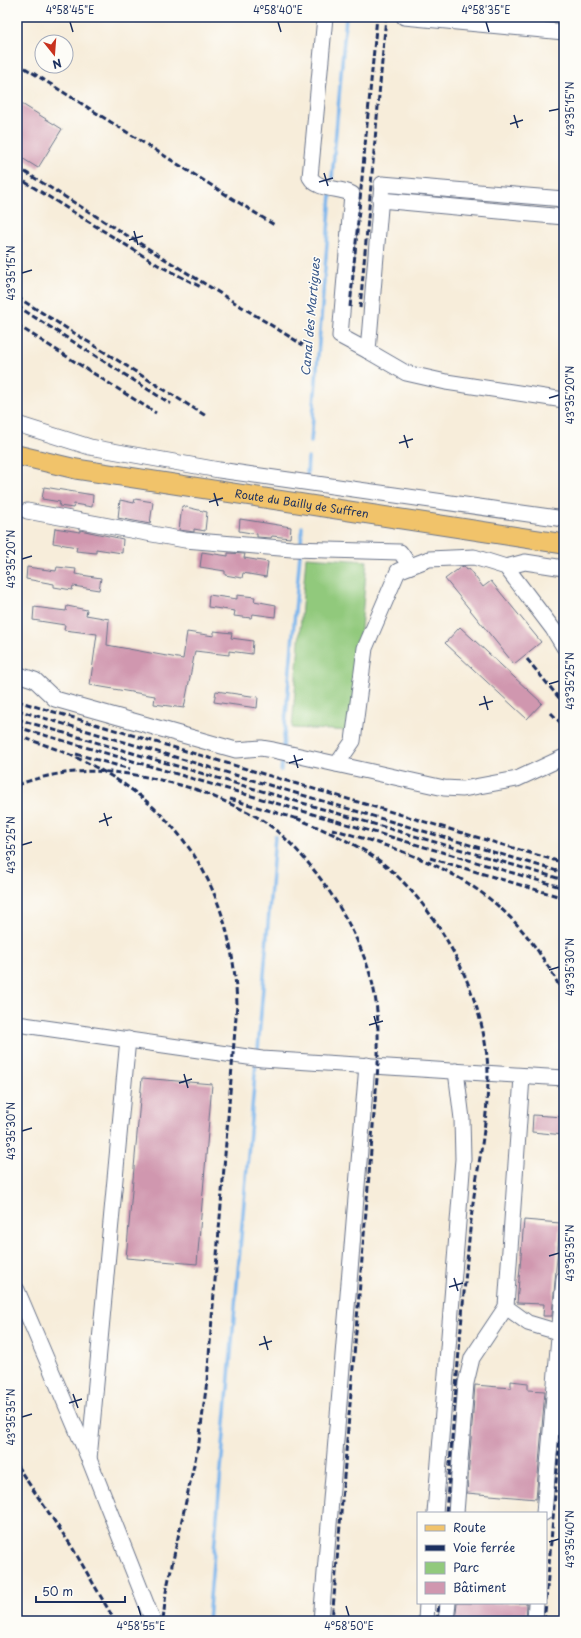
<svg xmlns="http://www.w3.org/2000/svg" width="581" height="1638" font-family="'Playpen Sans',sans-serif">
<style>
.green{fill:#91c97c;stroke:#567c6d}
.lines{fill:none;stroke-linecap:round;stroke-linejoin:round}
.stream{stroke:#7bb5ec;stroke-width:3.5}
.building{fill:#d097af}
.minor-casing{stroke:#687289;stroke-width:17}
.major-casing{stroke:#687289;stroke-width:21}
.minor{stroke:#fff;stroke-width:15}
.major{stroke:#f1c36a;stroke-width:19}
.rail{stroke:#1b2f5e;stroke-width:3;stroke-dasharray:6 3;stroke-linecap:butt}
.ticks{fill:none;stroke:#1b2f5e;stroke-width:1.5}
.labels{text-anchor:middle;stroke-width:3;stroke-linejoin:round;paint-order:stroke}
.street-label{font-size:11px;fill:#1b2f5e;stroke:#fdfcf7}
.water-label{font-size:12px;font-style:italic;fill:#385789;stroke:#fdfcf7}
.neatline{fill:none;stroke:#1b2f5e;stroke-width:1.5}
.ticks-label{font-size:10px;text-anchor:middle;fill:#1b2f5e}
</style>
<rect width="100%" height="100%" fill="#fdfcf7"/>
<filter id="ink" filterUnits="userSpaceOnUse"><feTurbulence type="fractalNoise" baseFrequency=".025" numOctaves="2"/><feDisplacementMap in="SourceGraphic" scale="8" xChannelSelector="R" yChannelSelector="G"/><feConvolveMatrix kernelMatrix="1 2 1 2 8 2 1 2 1" color-interpolation-filters="sRGB"/></filter>
<filter id="wash" filterUnits="userSpaceOnUse"><feTurbulence type="fractalNoise" baseFrequency=".012" numOctaves="4" result="noise"/><feDisplacementMap in="SourceGraphic" scale="16" xChannelSelector="R" yChannelSelector="G"/><feGaussianBlur stdDeviation="0.9" result="paint"/><feColorMatrix in="noise" values="0 0 0 0 0 0 0 0 0 0 0 0 0 0 0 0 0 1.4 0 .05"/><feComposite in="paint" operator="in"/></filter>
<g filter="url(#wash)">
<rect width="100%" height="100%" fill="#f7edda"/>
<polygon class="green" points="306,557 367,561 352,731 292,728"/>
<g class="lines">
<g class="stream">
<polyline points="332,178 346,17"/>
<polyline points="311,442 331,194"/>
<polyline points="307,476 308,458"/>
<polyline points="301,543 302,527"/>
<polyline points="283,749 300,554"/>
<polyline points="281,770 283,755"/>
<polyline points="258,1050 275,836"/>
<polyline points="208,1621 256,1062"/>
</g>
</g>
<g id="blocks">
<g class="building">
<polygon points="17,101 62,129 38,168 17,155"/>
<polygon points="44,487 93,495 92,507 74,504 73,508 59,506 60,502 42,499"/>
<polygon points="135,499 153,502 150,524 118,518 120,500 134,503"/>
<polygon points="182,506 207,512 205,531 194,529 194,532 179,530"/>
<polygon points="240,519 291,527 290,538 272,536 271,538 257,537 257,534 239,531"/>
<polygon points="55,528 80,532 80,530 123,539 122,553 96,549 96,553 76,551 77,547 53,543"/>
<polygon points="202,552 228,556 228,553 245,554 244,558 268,562 266,577 243,573 242,578 225,575 225,571 200,567"/>
<polygon points="464,566 467,570 469,569 483,587 491,581 541,642 514,664 445,579 461,567"/>
<polygon points="27,567 56,571 57,567 76,569 75,574 101,578 99,590 73,586 72,590 54,587 54,584 26,579"/>
<polygon points="209,595 237,599 237,595 255,597 254,601 276,605 275,617 253,614 251,618 234,616 235,611 208,607"/>
<polygon points="67,606 87,610 86,615 109,619 107,645 183,659 187,632 214,636 214,631 232,633 231,638 253,641 252,654 229,651 229,655 195,651 184,708 154,704 155,696 90,685 97,634 64,630 65,625 33,620 34,607 66,611"/>
<polygon points="460,627 542,703 527,719 445,643"/>
<polygon points="216,691 258,697 257,708 214,702"/>
<polygon points="142,1078 212,1084 197,1264 126,1258"/>
<polygon points="533,1115 564,1117 564,1135 532,1132"/>
<polygon points="524,1220 560,1223 552,1316 543,1316 544,1304 517,1303"/>
<polygon points="511,1381 528,1383 528,1390 545,1391 536,1499 467,1493 475,1385 511,1388"/>
<polygon points="457,1603 527,1603 526,1621 455,1621"/>
</g>
</g>
</g>
<g filter="url(#ink)">
<use href="#blocks" fill-opacity="0" stroke="#687289" stroke-width="1"/>
<g class="lines">
<g class="minor-casing">
<g id="minor">
<path d="M325 17 310 177C318 191 339 187 352 194L340 336 368 351"/>
<polyline points="404,17 564,32"/>
<polyline points="564,199 382,184 368,351 406,373 446,382 564,400"/>
<polyline points="380,200 564,217"/>
<polyline points="17,424 90,447 219,470 564,519"/>
<polyline points="27,511 185,540 292,549 400,552 410,566"/>
<polyline points="506,567 525,562 564,568"/>
<polyline points="17,674 35,680 55,699 236,750 261,748 273,750 444,788 463,789 517,779 564,757"/>
<polyline points="337,764 353,741 365,648 398,571 429,559 474,557 506,567 553,629 564,647"/>
<polyline points="17,1024 262,1059 564,1078"/>
<polyline points="522,1077 506,1307 528,1323 558,1332"/>
<polyline points="17,1290 89,1459 153,1621"/>
<polyline points="89,1459 128,1039"/>
<polyline points="435,1513 463,1159 462,1119 456,1071"/>
<polyline points="456,1513 466,1383 472,1358 506,1307"/>
<polyline points="544,1513 564,1278"/>
<polyline points="321,1621 367,1065"/>
<polyline points="426,1621 427,1603"/>
<polyline points="446,1621 448,1603"/>
<polyline points="535,1621 536,1603"/>
</g>
</g>
<g class="major-casing">
<g id="major">
<path id="s1" d="M17 455 76 469 564 544"/>
</g>
</g>
<use href="#minor" class="minor"/>
<use href="#major" class="major"/>
<g class="rail">
<polyline points="17,63 276,226"/>
<polyline points="17,167 303,345"/>
<polyline points="17,177 158,265 201,287"/>
<polyline points="17,297 206,416"/>
<polyline points="17,306 171,404"/>
<polyline points="350,307 377,17"/>
<polyline points="360,308 386,17"/>
<polyline points="17,325 156,413"/>
<polyline points="527,659 564,704"/>
<polyline points="17,701 564,863"/>
<polyline points="17,710 564,873"/>
<polyline points="551,713 564,726"/>
<polyline points="17,719 564,880"/>
<polyline points="17,727 564,888"/>
<path d="M17 736C153 775 231 860 237 1004L207 1381 199 1442 166 1592 163 1621"/>
<polyline points="76,754 130,769"/>
<path d="M17 785C82 761 137 772 201 791"/>
<path d="M196 789C216 798 237 806 257 817 309 847 366 937 375 996 379 1019 378 1042 378 1066L332 1621"/>
<polyline points="230,799 301,820"/>
<path d="M296 818C324 830 353 842 377 859 438 904 488 1000 488 1076 488 1126 476 1171 471 1220 461 1317 454 1415 446 1513"/>
<path d="M332 829C414 853 486 876 538 951 549 968 557 979 564 998"/>
<polyline points="430,858 564,898"/>
<polyline points="17,1466 72,1547 115,1621"/>
<polyline points="546,1600 564,1389"/>
<polyline points="437,1621 439,1603"/>
<polyline points="544,1621 546,1603"/>
</g>
</g>
</g>
<path class="ticks" d="M70 22 73 32M278 22 281 32M486 22 489 32M549 111 559 109M514 115 518 128M510 124 523 120M324 173 328 186M319 182 333 178M134 231 138 245M129 240 143 236M22 273 32 270M549 398 559 395M404 435 408 448M399 443 413 439M214 493 218 506M209 502 223 498M22 559 32 556M549 684 559 681M484 696 488 710M479 705 493 701M294 755 298 768M289 763 303 759M104 813 108 826M99 822 112 817M22 845 32 842M549 970 559 967M374 1016 378 1030M369 1025 383 1021M184 1074 188 1088M179 1083 192 1079M22 1131 32 1128M549 1256 559 1253M454 1278 458 1291M449 1287 463 1283M264 1336 268 1350M259 1345 272 1341M73 1394 78 1408M69 1403 82 1399M22 1417 32 1414M549 1542 559 1539M138 1606 141 1616M346 1606 349 1616"/>
<g class="labels">
<g class="street-label">
<text dy="4" stroke="none"><textPath href="#s1" startOffset="289">Route du Bailly de Suffren</textPath></text>
</g>
<g class="water-label">
<text transform="translate(311 317) rotate(-85)" y="4">Canal des Martigues</text>
</g>
</g>
<rect width="581" height="1638" fill="none" stroke="#fdfcf7" stroke-width="44"/>
<rect x="417" y="1512" width="130" height="92" fill="#fdfcf7" stroke="#a3aaba"/>
<rect x="425" y="1525" width="20" height="6" fill="#f1c36a" stroke="#a3aaba"/>
<text x="453" y="1532" font-size="12" fill="#1b2f5e">Route</text>
<rect x="425" y="1545" width="20" height="6" fill="#1b2f5e" stroke="#a3aaba"/>
<text x="453" y="1552" font-size="12" fill="#1b2f5e">Voie ferrée</text>
<rect x="425" y="1562" width="20" height="12" fill="#91c97c" stroke="#a3aaba"/>
<text x="453" y="1572" font-size="12" fill="#1b2f5e">Parc</text>
<rect x="425" y="1582" width="20" height="12" fill="#d097af" stroke="#a3aaba"/>
<text x="453" y="1592" font-size="12" fill="#1b2f5e">Bâtiment</text>
<g transform="translate(54 54) rotate(163)"><circle r="19" fill="#fdfcf7" stroke="#a3aaba"/>
<path d="M0-3L7 15L0 10L-7 15Z" fill="#c8321e"/>
<text y="-6" font-size="11" font-weight="bold" text-anchor="middle" fill="#1b2f5e">N</text>
</g>
<path d="M36 1596v6h89v-6" fill="none" stroke="#1b2f5e" stroke-width="2"/>
<text x="42" y="1596" font-size="12" fill="#1b2f5e" stroke="#fdfcf7" stroke-width="3" paint-order="stroke">50 m</text>
<rect x="22" y="22" width="537" height="1594" class="neatline"/>
<g class="ticks-label">
<text x="70" y="14">4°58'45"E</text>
<text x="278" y="14">4°58'40"E</text>
<text x="486" y="14">4°58'35"E</text>
<text transform="translate(570 109) rotate(-90)" y="4">43°35'15"N</text>
<text transform="translate(11 273) rotate(-90)" y="4">43°35'15"N</text>
<text transform="translate(570 395) rotate(-90)" y="4">43°35'20"N</text>
<text transform="translate(11 559) rotate(-90)" y="4">43°35'20"N</text>
<text transform="translate(570 681) rotate(-90)" y="4">43°35'25"N</text>
<text transform="translate(11 845) rotate(-90)" y="4">43°35'25"N</text>
<text transform="translate(570 967) rotate(-90)" y="4">43°35'30"N</text>
<text transform="translate(11 1131) rotate(-90)" y="4">43°35'30"N</text>
<text transform="translate(570 1253) rotate(-90)" y="4">43°35'35"N</text>
<text transform="translate(11 1417) rotate(-90)" y="4">43°35'35"N</text>
<text transform="translate(570 1539) rotate(-90)" y="4">43°35'40"N</text>
<text x="141" y="1630">4°58'55"E</text>
<text x="349" y="1630">4°58'50"E</text>
</g>
</svg>
